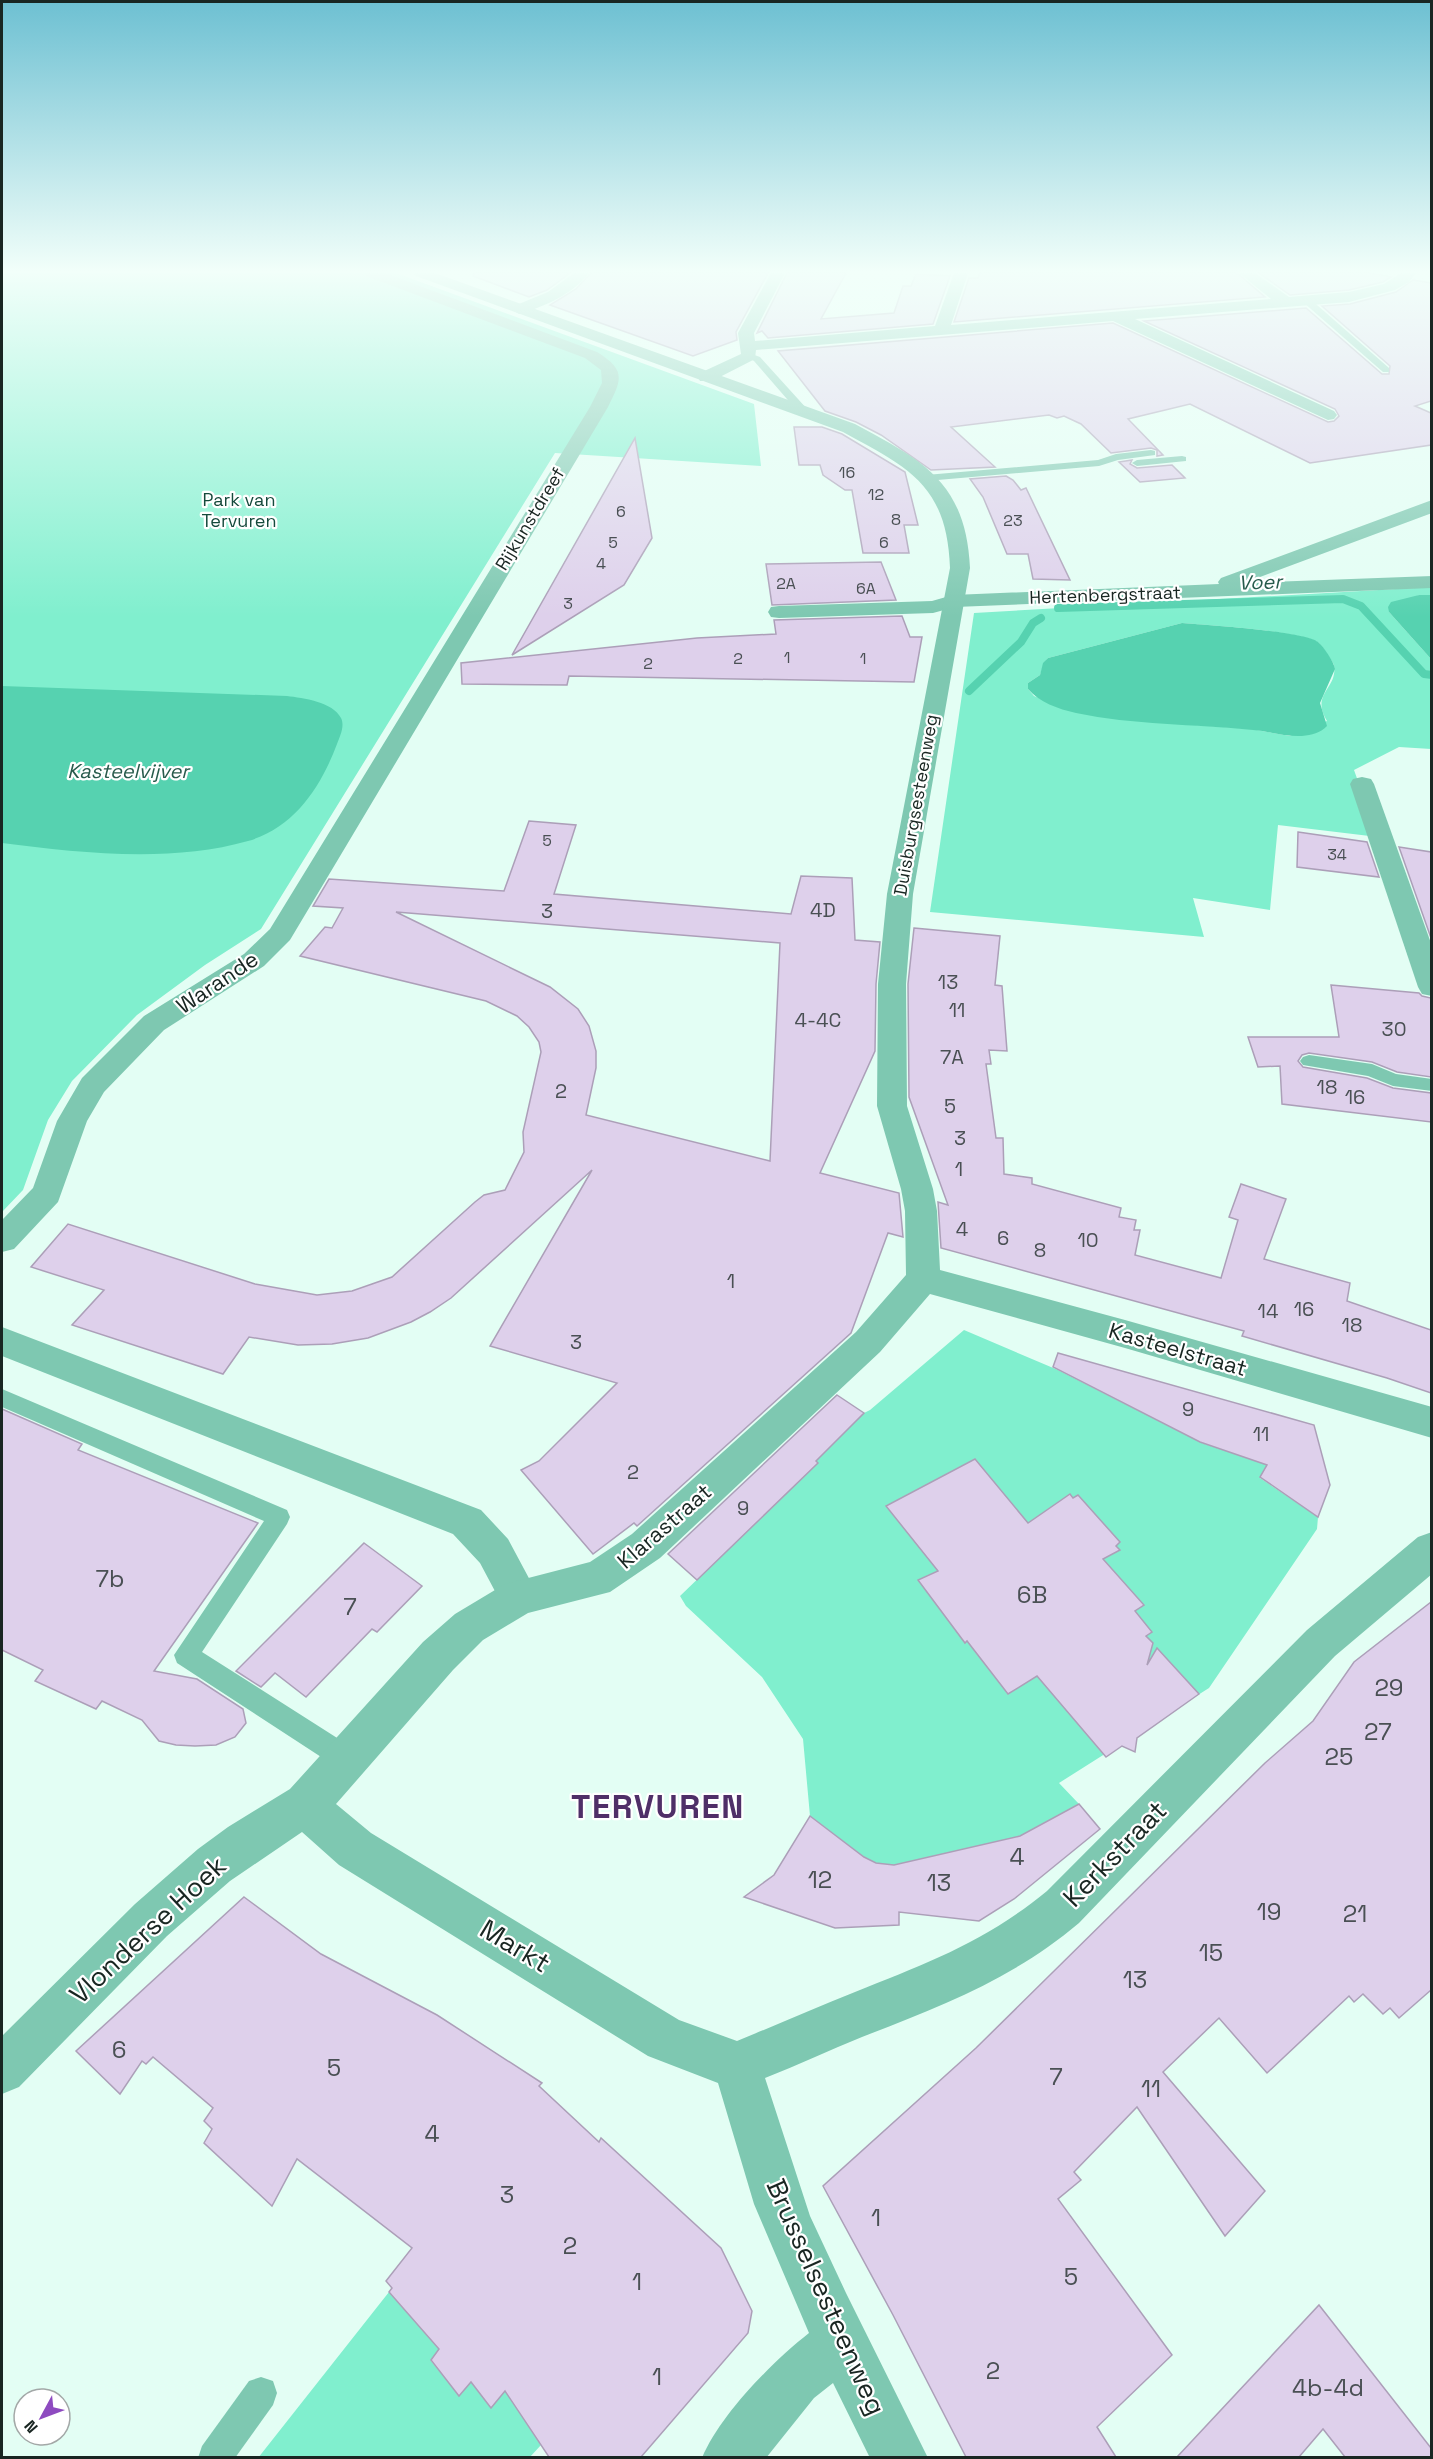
<svg xmlns="http://www.w3.org/2000/svg" width="1433" height="2459" font-family="'Space Grotesk',sans-serif">
<style>
.green{fill:#80efce;fill-rule:evenodd}
.water{fill:#56d2b0}
.lines{fill:none;stroke-linecap:round;stroke-linejoin:round}
.stream{stroke:#56d2b0;stroke-width:8}
.building{fill:#ded0eb;stroke:#ac9fb8;stroke-width:1.5;fill-rule:evenodd}
.service{fill:#7ec8b1;fill-rule:evenodd}
.minor{fill:#7ec8b1;fill-rule:evenodd}
.tertiary{fill:#7ec8b1;fill-rule:evenodd}
.labels{text-anchor:middle;stroke-width:4.5;stroke-linejoin:round;paint-order:stroke}
.far-number-label{font-size:16px;fill:#4a5054}
.far-park-label{font-size:18px;fill:#154a3c;stroke:#fff}
.far-street-label{font-size:18px;fill:#192622;stroke:#fff}
.far-water-label{font-size:20px;font-style:italic;fill:#285b4c;stroke:#fff}
.number-label{font-size:20px;fill:#4a5054}
.street-label{font-size:22px;fill:#192622;stroke:#fff}
.near-number-label{font-size:24px;fill:#4a5054}
.near-street-label{font-size:27px;fill:#192622;stroke:#fff}
.near-district-label{font-size:33px;font-weight:bold;letter-spacing:1.5px;fill:#4f2f68;stroke:#fff}
</style>
<rect width="100%" height="100%" fill="#e3fef4"/>
<g class="green">
<polygon points="2,273 396,273 754,404 761,466 555,453 261,929 205,965 137,1015 72,1081 48,1120 23,1190 2,1212"/>
<path d="M1431 587V595H1419L1389 612 1431 659V749L1399 747 1354 770 1378 837 1278 825 1270 910 1193 898 1204 937 930 912 974 613ZM1182 623C1206 625 1304 631 1319 643 1322 646 1333 662 1334 665 1338 689 1310 693 1327 721L1290 736 1251 729 1140 721 1064 709 1034 696 1028 689V683L1040 675 1044 663 1048 658Z"/>
<polygon points="964,1330 1058,1370 1202,1443 1267,1465 1260,1478 1318,1517 1317,1529 1209,1688 1059,1783 1079,1804 1020,1836 894,1865 876,1863 864,1857 810,1816 803,1739 762,1677 686,1606 680,1596 818,1463 816,1461 864,1413 870,1410"/>
<polygon points="389,2292 439,2349 431,2361 459,2395 471,2382 491,2408 525,2366 519,2412 541,2445 530,2457 258,2458"/>
</g>
<g class="water">
<polygon points="1419,595 1431,595 1431,659 1389,612 1388,607 1391,602"/>
<path d="M1182 623C1206 625 1304 631 1318 642 1324 647 1334 662 1335 669L1320 703 1327 726C1320 733 1312 735 1302 736 1285 737 1269 731 1253 730 1194 724 1133 725 1076 713 1058 709 1039 702 1028 689V683L1040 675 1043 663 1048 658Z"/>
<path d="M2 686 287 696C303 698 333 702 341 718 345 726 340 736 337 744 321 787 294 828 248 841 171 863 79 853 2 843Z"/>
</g>
<g class="lines">
<g class="stream">
<polyline points="1058,608 1343,599 1361,606 1424,674 1432,675"/>
<polyline points="969,691 1021,642 1033,623 1041,618"/>
</g>
</g>
<g class="building">
<polygon points="474,273 570,273 547,290 529,297 473,276"/>
<polygon points="591,273 768,273 736,332 737,340 693,356 550,305 576,289"/>
<polygon points="787,273 846,273 821,319 894,313 903,286 911,286 916,274 950,276 933,324 768,338 762,331 757,333"/>
<polygon points="980,273 1237,273 1265,297 954,322 969,278 978,278"/>
<polygon points="1259,273 1370,273 1391,277 1383,282 1349,290 1290,295"/>
<polygon points="1413,280 1431,283 1431,401 1415,406 1431,413 1431,445 1310,463 1190,404 1128,419 1163,455 1157,456 1157,450 1151,448 1111,453 1081,424 1064,416 1057,418 1049,415 951,427 995,467 931,470 881,435 856,422 825,411 778,351 1113,323 1328,422 1334,421 1339,416 1335,409 1144,321 1306,308 1382,374 1389,374 1390,366 1322,306 1350,304 1396,292"/>
<polygon points="794,427 822,427 842,434 905,472 918,525 904,525 909,553 863,553 852,490 845,490 823,475 820,465 799,465"/>
<polygon points="635,438 652,538 624,585 512,655"/>
<polygon points="1132,460 1130,464 1137,468 1172,465 1185,478 1140,482 1119,462"/>
<polygon points="1006,476 1013,480 1021,490 1026,488 1070,580 1033,579 1028,554 1007,554 983,497 970,479"/>
<polygon points="881,562 896,600 772,605 766,564"/>
<polygon points="902,616 910,637 922,637 914,682 569,676 567,685 462,684 461,663 697,638 776,634 774,620"/>
<path d="M529 821 576 825 554 894 791 914 801 876 852 878 855 940 880 942 876 984 875 1051 820 1173 899 1193 903 1237 888 1233 851 1333 637 1526 634 1523 593 1554 521 1470 539 1461 617 1383 490 1346 592 1170 451 1298 430 1312 411 1322 368 1338 332 1344 298 1345 249 1337 223 1374 72 1325 104 1290 31 1267 68 1224 255 1284 317 1295 352 1291 392 1277 475 1202 484 1195 505 1190 524 1152 523 1132 541 1052 539 1042 529 1027 517 1016 486 1001 300 956 325 927 332 928 343 908 313 906 329 879 504 891ZM396 912 780 943 770 1161 586 1115 596 1068V1051L589 1026 578 1009 550 987Z"/>
<polygon points="1298,832 1367,842 1379,877 1297,867"/>
<polygon points="1399,847 1431,852 1431,938"/>
<polygon points="914,928 1000,936 995,985 1002,986 1007,1051 989,1050 991,1064 986,1064 996,1138 1003,1138 1004,1174 1032,1178 1032,1184 1121,1208 1119,1217 1136,1220 1134,1230 1140,1230 1135,1255 1221,1278 1238,1220 1229,1217 1241,1184 1286,1199 1264,1259 1350,1283 1347,1301 1431,1330 1431,1393 1387,1378 1242,1336 1244,1331 941,1248 938,1202 948,1205 909,1097 908,984"/>
<polygon points="1331,985 1419,993 1422,996 1431,998 1431,1077 1397,1072 1372,1062 1309,1053 1302,1055 1298,1061 1303,1067 1367,1078 1393,1088 1431,1093 1431,1122 1282,1104 1280,1066 1258,1067 1248,1037 1339,1037"/>
<polygon points="1058,1353 1314,1425 1330,1485 1318,1517 1260,1477 1267,1465 1200,1442 1053,1367"/>
<polygon points="837,1395 864,1413 816,1461 818,1463 697,1580 668,1554"/>
<polygon points="2,1409 82,1444 78,1450 258,1523 154,1671 197,1679 243,1709 246,1723 235,1737 216,1745 195,1746 176,1745 159,1741 142,1720 102,1701 96,1709 35,1681 43,1670 2,1650"/>
<polygon points="975,1459 1028,1523 1070,1494 1073,1498 1078,1495 1120,1542 1116,1546 1120,1550 1103,1559 1144,1605 1135,1611 1152,1632 1146,1636 1153,1643 1147,1665 1157,1648 1199,1694 1137,1738 1135,1752 1122,1746 1106,1757 1037,1676 1008,1694 967,1641 965,1643 918,1580 938,1571 886,1506"/>
<polygon points="364,1543 422,1586 377,1632 372,1629 306,1697 275,1673 261,1687 236,1671"/>
<polygon points="1431,1602 1431,1990 1399,2018 1390,2008 1383,2014 1363,1994 1354,2002 1349,1996 1267,2073 1219,2018 1163,2072 1265,2191 1225,2236 1137,2107 1074,2172 1081,2180 1058,2199 1172,2355 1097,2427 1116,2457 966,2457 893,2315 823,2186 976,2048 1265,1763 1313,1721 1354,1662"/>
<polygon points="1079,1804 1100,1829 1014,1899 979,1921 899,1912 899,1925 835,1928 744,1897 774,1875 810,1816 864,1857 876,1863 894,1865 1020,1836"/>
<polygon points="244,1897 321,1954 437,2015 542,2083 539,2086 599,2142 601,2138 721,2248 752,2311 748,2333 641,2457 549,2457 505,2391 491,2408 471,2382 459,2396 431,2360 439,2349 389,2292 392,2288 386,2281 412,2248 297,2159 272,2206 204,2143 212,2129 204,2121 213,2108 153,2057 146,2064 142,2061 120,2094 76,2051"/>
<polygon points="1319,2305 1431,2448 1431,2457 1345,2457 1323,2429 1299,2457 1177,2457"/>
</g>
<g class="lines">
<g class="service">
<polygon points="1303,298 1309,298 1389,368 1389,372 1383,372 1303,302"/>
<polygon points="749,353 760,357 808,410 808,414 800,414 754,361 744,356"/>
<polygon points="1151,450 1155,451 1155,455 1118,460 1099,466 926,481 920,478 926,475 1098,460 1116,454"/>
<polygon points="1182,456 1186,457 1186,461 1137,466 1132,463 1137,460"/>
<polygon points="1309,1055 1372,1064 1396,1074 1432,1079 1432,1091 1393,1086 1368,1076 1303,1065 1300,1061 1303,1057"/>
<polygon points="2,1389 287,1510 290,1517 287,1524 202,1652 356,1750 360,1759 356,1768 347,1772 338,1768 177,1663 174,1655 264,1521 2,1407"/>
<polygon points="261,2377 273,2381 277,2393 273,2405 235,2458 198,2458 202,2446 249,2381"/>
</g>
<g class="minor">
<path d="M364 273H385L597 352C626 370 622 379 608 407L290 940 264 966 164 1030 104 1092 87 1121 58 1202 14 1249 2 1252V1220L33 1188 57 1121 82 1078 144 1016 244 954 270 929 590 407 602 383 601 370 585 358 366 276Z"/>
<path d="M574 273H589C573 294 544 307 519 314L511 309 514 306 548 292Z"/>
<polygon points="771,273 785,273 754,333 755,341 935,326 954,273 968,273 951,325 1271,299 1239,273 1255,273 1289,297 1349,292 1384,284 1401,273 1416,273 1409,282 1395,290 1349,302 1135,319 1334,411 1337,415 1334,419 1328,420 1113,321 756,350 755,359 712,381 700,381 698,377 700,373 741,354 738,333"/>
<polygon points="1432,500 1432,513 1244,583 1432,576 1432,588 955,607 933,613 779,618 771,617 768,612 771,607 779,606 932,601 953,595 1219,584 1218,582 1221,578"/>
<polygon points="1362,777 1371,779 1374,784 1432,946 1432,996 1422,994 1418,987 1350,784 1353,779"/>
<polygon points="2,1327 481,1510 508,1539 539,1597 533,1610 519,1615 505,1610 480,1563 453,1534 2,1356"/>
</g>
<path class="tertiary" d="M414 273H435L855 424C924 461 966 483 970 568L913 894 906 984 907 1106 933 1189 937 1211 940 1270 1125 1320 1432 1407V1438L1125 1348 930 1294 880 1352 660 1558 610 1592 528 1613 483 1640 453 1670 336 1804 371 1833 679 2020 737 2041C776 2025 815 2008 855 1992 927 1963 985 1942 1047 1891L1307 1630 1418 1537 1432 1532V1574L1335 1656 1079 1923C1013 1979 941 2006 862 2037 830 2050 798 2065 765 2078L810 2216 846 2293 928 2458H870L833 2383 814 2398 766 2458H702C720 2415 772 2362 809 2333L754 2204 718 2083 648 2056 339 1865 302 1832 230 1881 167 1936 19 2087 2 2094V2036L135 1904 198 1849 228 1827 290 1789 423 1642 455 1614 505 1584 590 1562 632 1534 856 1332 906 1275 905 1211 901 1189 877 1106 878 984 887 894 950 568C947 485 909 468 843 432L416 276Z"/>
</g>
<linearGradient id="sky" x2="0" y2="1"><stop stop-color="#6dc0d2"/><stop offset="0.44" stop-color="#f2fffa"/><stop offset="1" stop-color="#f2fffa" stop-opacity="0"/></linearGradient>
<rect width="1433" height="617" fill="url(#sky)"/>
<g class="labels">
<g class="far-number-label">
<text x="847" y="478">16</text>
<text x="876" y="500">12</text>
<text x="621" y="517">6</text>
<text x="896" y="525">8</text>
<text x="1013" y="526">23</text>
<text x="613" y="548">5</text>
<text x="884" y="548">6</text>
<text x="601" y="569">4</text>
<text x="786" y="589">2A</text>
<text x="866" y="594">6A</text>
<text x="568" y="609">3</text>
<text x="787" y="663">1</text>
<text x="738" y="664">2</text>
<text x="863" y="664">1</text>
<text x="648" y="669">2</text>
<text x="547" y="846">5</text>
<text x="1337" y="860">34</text>
</g>
<g class="far-park-label">
<text x="239" y="506">Park van<tspan x="239" dy="21">Tervuren</tspan></text>
</g>
<g class="far-street-label">
<text transform="translate(530 519) rotate(-59)" y="6">Rijkunstdreef</text>
<text transform="translate(1105 595) rotate(-2)" y="6">Hertenbergstraat</text>
<text transform="translate(916 805) rotate(-80)" y="6">Duisburgsesteenweg</text>
</g>
<g class="far-water-label">
<text transform="translate(1260 582) rotate(-2)" y="7">Voer</text>
<text x="128" y="778">Kasteelvijver</text>
</g>
<g class="number-label">
<text x="823" y="917">4D</text>
<text x="547" y="918">3</text>
<text x="948" y="989">13</text>
<text x="957" y="1017">11</text>
<text x="818" y="1027">4-4C</text>
<text x="1394" y="1036">30</text>
<text x="952" y="1064">7A</text>
<text x="1327" y="1094">18</text>
<text x="561" y="1098">2</text>
<text x="1355" y="1104">16</text>
<text x="950" y="1113">5</text>
<text x="960" y="1145">3</text>
<text x="959" y="1176">1</text>
<text x="962" y="1236">4</text>
<text x="1003" y="1245">6</text>
<text x="1088" y="1247">10</text>
<text x="1040" y="1257">8</text>
<text x="731" y="1288">1</text>
<text x="1304" y="1316">16</text>
<text x="1268" y="1318">14</text>
<text x="1352" y="1332">18</text>
<text x="576" y="1349">3</text>
<text x="1188" y="1416">9</text>
<text x="1261" y="1441">11</text>
<text x="633" y="1479">2</text>
<text x="743" y="1515">9</text>
</g>
<g class="street-label">
<text transform="translate(217 982) rotate(-34)" y="8">Warande</text>
<text transform="translate(1178 1349) rotate(16)" y="8">Kasteelstraat</text>
<text transform="translate(664 1526) rotate(-41)" y="8">Klarastraat</text>
</g>
<g class="near-number-label">
<text x="110" y="1587">7b</text>
<text x="1032" y="1603">6B</text>
<text x="350" y="1615">7</text>
<text x="1389" y="1696">29</text>
<text x="1378" y="1740">27</text>
<text x="1339" y="1765">25</text>
<text x="1017" y="1865">4</text>
<text x="820" y="1888">12</text>
<text x="939" y="1891">13</text>
<text x="1269" y="1920">19</text>
<text x="1355" y="1922">21</text>
<text x="1211" y="1961">15</text>
<text x="1135" y="1988">13</text>
<text x="119" y="2058">6</text>
<text x="334" y="2076">5</text>
<text x="1056" y="2085">7</text>
<text x="1151" y="2097">11</text>
<text x="432" y="2142">4</text>
<text x="507" y="2203">3</text>
<text x="876" y="2226">1</text>
<text x="570" y="2254">2</text>
<text x="1071" y="2285">5</text>
<text x="637" y="2290">1</text>
<text x="993" y="2379">2</text>
<text x="657" y="2385">1</text>
<text x="1328" y="2396">4b-4d</text>
</g>
<g class="near-street-label">
<text transform="translate(1115 1854) rotate(-46)" y="9">Kerkstraat</text>
<text transform="translate(148 1930) rotate(-43)" y="9">Vlonderse Hoek</text>
<text transform="translate(515 1946) rotate(31)" y="9">Markt</text>
<text transform="translate(826 2297) rotate(66)" y="9">Brusselsesteenweg</text>
</g>
<g class="near-district-label">
<text x="658" y="1818">TERVUREN</text>
</g>
</g>
<rect width="1433" height="2459" fill="none" stroke="#192622" stroke-width="6"/>
<g transform="translate(42 2417) rotate(229)"><circle r="28" fill="#ffffff" stroke="#a3a8a7" stroke-width="1.5"/>
<path d="M0-4.5L10 22L0 15L-10 22Z" fill="#8e4bc0"/>
<text y="-9" font-size="16" font-weight="bold" text-anchor="middle" fill="#192622">N</text>
</g>
</svg>
